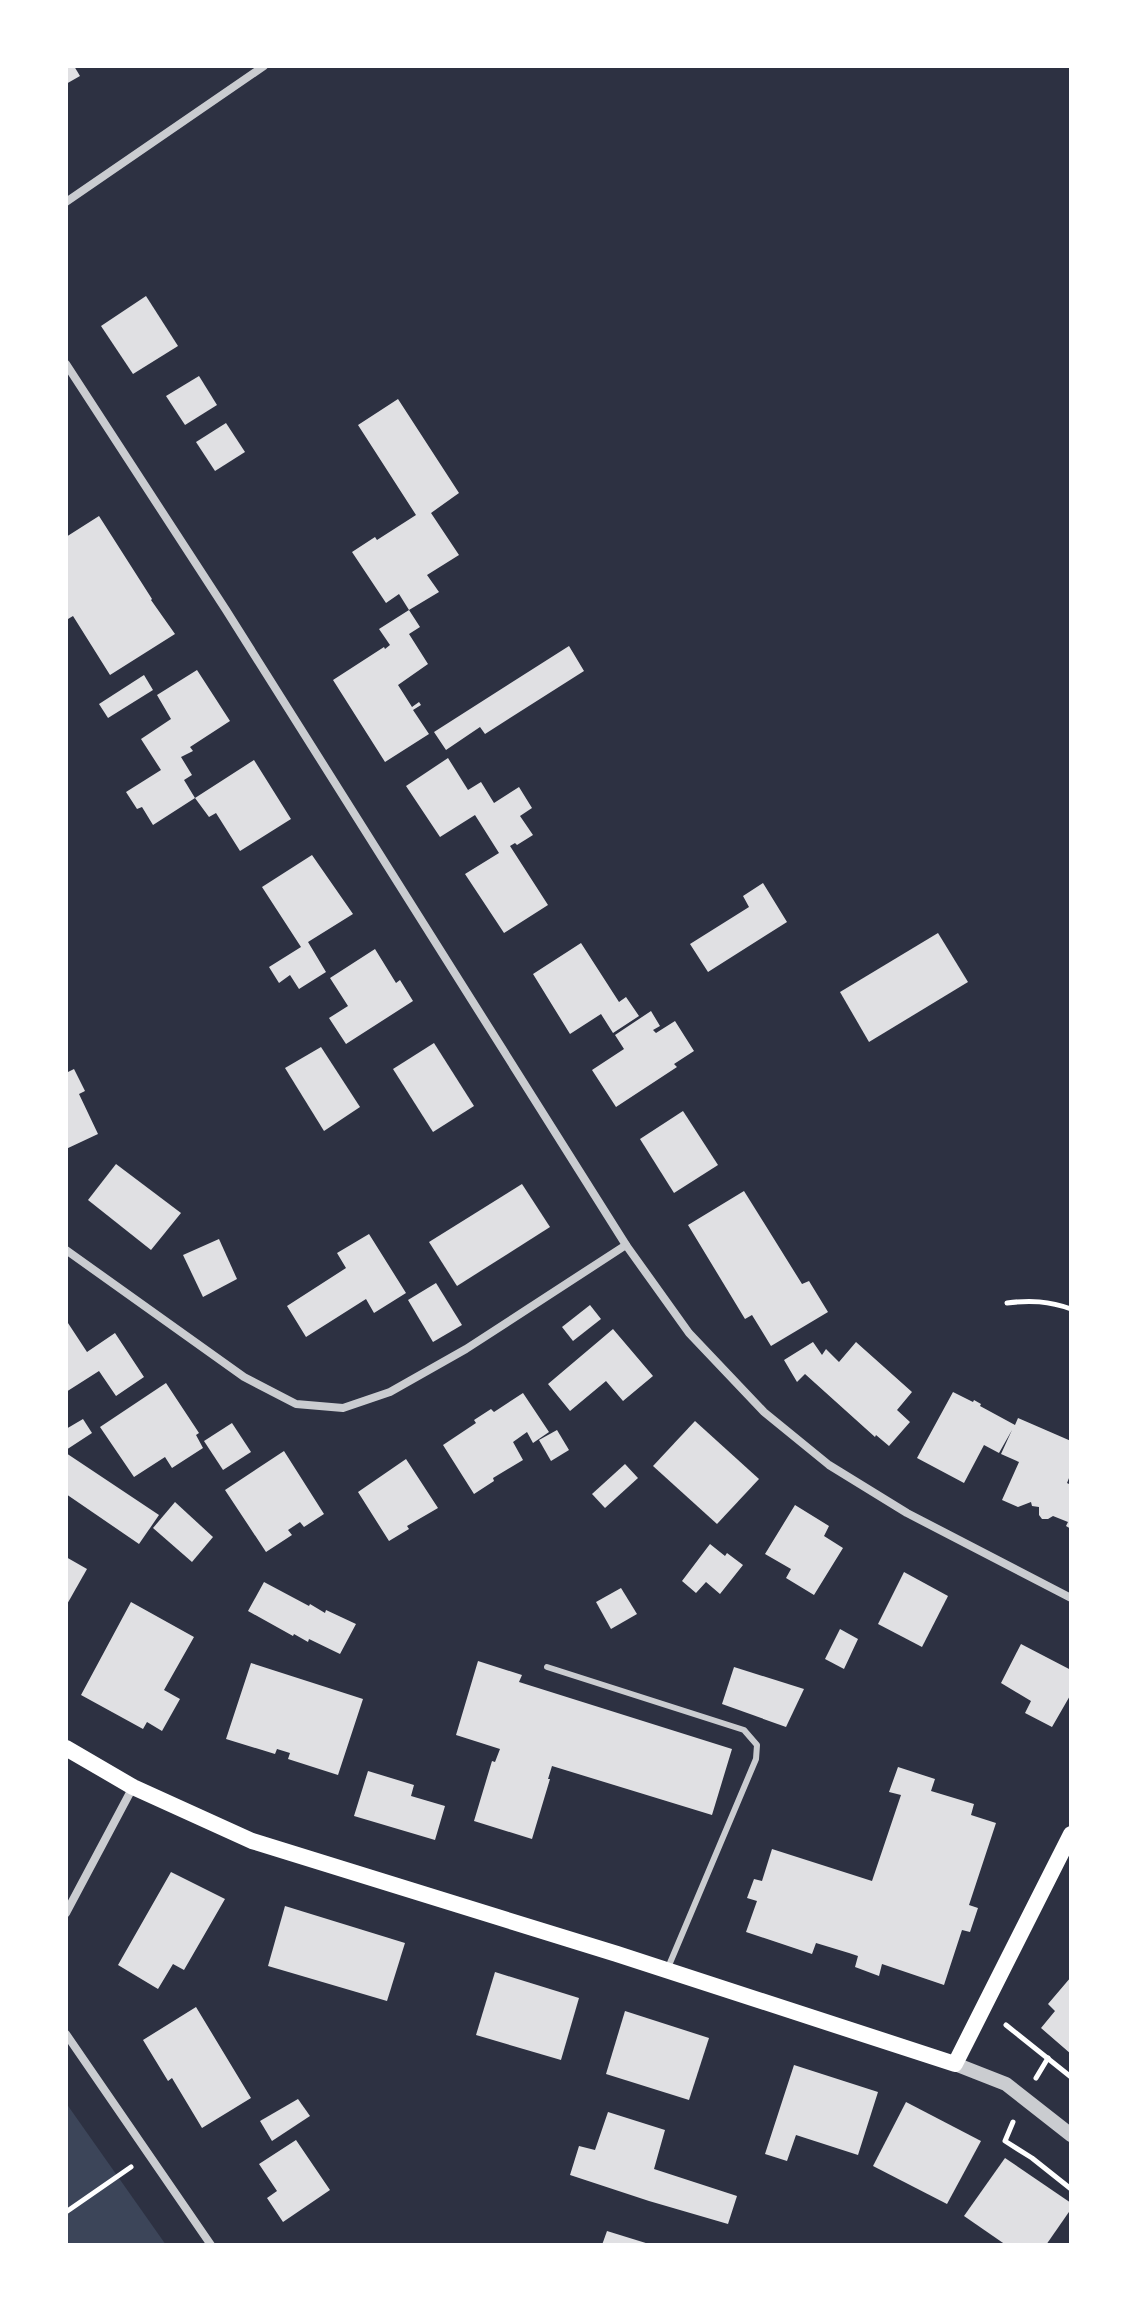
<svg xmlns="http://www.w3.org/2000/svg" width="1137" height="2311" font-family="'Noto Sans',sans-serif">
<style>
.green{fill:#3c4559}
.building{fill:#e0e0e3}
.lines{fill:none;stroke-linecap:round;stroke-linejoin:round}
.path{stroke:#fff;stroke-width:5}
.service{stroke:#caccd0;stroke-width:6}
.minor{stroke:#caccd0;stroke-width:8}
.tertiary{stroke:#caccd0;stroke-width:14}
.secondary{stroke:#fff;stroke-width:16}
</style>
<rect width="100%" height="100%" fill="#2d3142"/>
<polygon class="green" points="66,2103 166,2245 66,2245"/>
<g class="building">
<polygon points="66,66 74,66 80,76 66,84"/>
<polygon points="146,296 178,346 133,374 101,326"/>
<polygon points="199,376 217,405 185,425 166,396"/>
<polygon points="398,399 459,493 431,513 459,555 427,575 439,592 409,610 399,594 386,603 352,552 375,537 377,540 416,515 358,425"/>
<polygon points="226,423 245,452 215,471 196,442"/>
<polygon points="99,516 152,599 151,600 175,634 110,675 73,616 68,619 66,616 66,537"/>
<polygon points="409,610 420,627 409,634 428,664 398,685 412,707 419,702 421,705 413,710 429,734 385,762 333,680 384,647 385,649 390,645 379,629"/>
<polygon points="569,646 584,671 485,734 480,727 446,750 434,732"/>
<polygon points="197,670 230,721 190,747 193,751 181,757 192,775 184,780 195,798 254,760 291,819 240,851 216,813 209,817 195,798 153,825 142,807 137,809 126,792 161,770 141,739 171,719 157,695"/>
<polygon points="144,675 153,690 108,718 99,704"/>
<polygon points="448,758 468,790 481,782 494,803 519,787 532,808 520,816 533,835 517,845 515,843 510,846 548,905 504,933 465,874 499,853 475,815 440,837 406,786"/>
<polygon points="312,855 353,914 308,942 326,972 299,989 290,975 279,983 269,967 301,947 262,887"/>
<polygon points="763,883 787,922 708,972 690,944 749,907 743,896"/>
<polygon points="938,933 968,982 869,1042 840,992"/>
<polygon points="581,943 619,1002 626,997 639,1016 613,1033 601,1014 570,1034 533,974"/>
<polygon points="375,949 396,983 400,980 413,1001 346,1044 329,1018 348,1006 330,978"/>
<polygon points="651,1011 660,1026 653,1030 656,1033 675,1021 694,1051 674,1064 677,1067 616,1107 592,1070 624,1049 615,1035"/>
<polygon points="434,1043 474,1106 433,1132 393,1069"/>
<polygon points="321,1047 360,1107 324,1131 285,1068"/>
<polygon points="74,1069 85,1091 79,1094 98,1134 66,1149 66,1073"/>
<polygon points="683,1111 718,1165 674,1193 640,1139"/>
<polygon points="116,1164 181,1213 151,1250 88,1200"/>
<polygon points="522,1184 550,1227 457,1286 429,1242"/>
<polygon points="744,1191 802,1284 809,1281 828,1312 771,1346 752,1315 745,1319 688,1225"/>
<polygon points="369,1234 406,1293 374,1313 366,1299 306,1337 287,1306 346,1268 337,1253"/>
<polygon points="219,1239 237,1279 203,1297 183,1255"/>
<polygon points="436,1283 462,1325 433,1342 408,1300"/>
<polygon points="590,1305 601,1319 573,1341 562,1327"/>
<polygon points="66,1320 87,1352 115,1333 144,1377 116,1396 99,1371 66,1392"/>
<polygon points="613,1329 653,1376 623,1401 606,1381 570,1411 548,1384"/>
<polygon points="813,1342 822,1355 826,1349 839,1362 856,1342 912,1392 897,1410 910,1422 889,1446 876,1435 875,1437 805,1374 797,1382 784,1360"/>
<polygon points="166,1383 199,1433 196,1435 203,1448 172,1468 165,1457 134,1477 100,1427"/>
<polygon points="953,1392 973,1402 974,1400 981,1404 980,1406 1015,1425 1018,1418 1071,1441 1071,1473 1067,1483 1071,1485 1071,1529 1066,1526 1068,1522 1053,1516 1048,1519 1042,1519 1039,1515 1039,1507 1032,1506 1031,1502 1018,1507 1002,1500 1019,1462 1001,1454 1012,1430 999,1453 984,1445 964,1483 917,1458"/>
<polygon points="523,1393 549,1432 533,1443 527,1432 513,1442 523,1460 493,1478 494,1481 474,1494 443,1445 476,1423 474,1420 491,1409 494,1412"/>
<polygon points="83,1419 92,1433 66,1450 66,1429"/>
<polygon points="695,1421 759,1479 717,1524 653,1466"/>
<polygon points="232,1423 251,1452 223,1470 204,1441"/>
<polygon points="557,1430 569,1450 551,1461 539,1440"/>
<polygon points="284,1451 324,1514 304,1527 300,1522 288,1530 292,1535 266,1552 225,1490"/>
<polygon points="66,1453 159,1515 139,1544 66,1494"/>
<polygon points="406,1459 438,1508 407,1526 409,1529 389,1541 358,1492"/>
<polygon points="625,1464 638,1478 605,1508 592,1494"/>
<polygon points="175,1502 213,1537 192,1562 153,1528"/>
<polygon points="795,1505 829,1526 824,1536 843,1548 814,1595 786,1578 791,1569 765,1554"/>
<polygon points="710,1544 725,1556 727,1553 743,1565 720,1594 706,1582 696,1593 682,1581"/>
<polygon points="66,1557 87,1569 66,1606"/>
<polygon points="904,1572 948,1596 922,1647 878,1624"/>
<polygon points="264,1582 309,1606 310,1604 325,1613 326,1610 356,1624 340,1654 309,1639 308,1642 294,1634 293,1636 248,1611"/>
<polygon points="621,1588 637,1614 611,1629 596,1602"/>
<polygon points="131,1602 194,1637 164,1690 180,1699 162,1731 147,1722 143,1729 81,1695"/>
<polygon points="840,1629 858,1639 844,1669 825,1659"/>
<polygon points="1021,1644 1071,1670 1071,1694 1052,1727 1025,1713 1031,1701 1001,1683"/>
<polygon points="478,1661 522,1675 519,1682 732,1749 712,1815 552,1766 548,1779 550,1779 532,1839 474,1821 492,1761 495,1762 500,1749 456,1735"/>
<polygon points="251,1663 363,1699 338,1775 288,1759 290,1753 277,1749 275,1754 226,1739"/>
<polygon points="734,1667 804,1689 786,1727 722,1704"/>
<polygon points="898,1767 935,1779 931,1791 974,1804 971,1815 996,1823 969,1905 978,1908 970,1932 962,1930 944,1985 882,1964 879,1976 855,1967 858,1956 849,1953 816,1943 812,1954 746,1932 757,1901 747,1898 754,1879 762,1881 772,1849 872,1881 901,1795 889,1792"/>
<polygon points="368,1771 414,1785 411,1796 445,1806 435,1840 354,1816"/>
<polygon points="171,1872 225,1899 184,1970 173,1964 158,1989 118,1965"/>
<polygon points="285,1906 405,1943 387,2001 268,1966"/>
<polygon points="495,1972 579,1998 561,2060 476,2035"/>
<polygon points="1071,1977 1071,2054 1041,2028 1055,2011 1048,2004"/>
<polygon points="196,2007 251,2098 202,2128 172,2078 168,2081 143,2040"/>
<polygon points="625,2011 709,2038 689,2100 606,2074"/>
<polygon points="794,2065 878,2092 858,2155 796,2135 787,2161 765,2154"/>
<polygon points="298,2099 310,2116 272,2141 260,2121"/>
<polygon points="906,2102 981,2141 947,2204 873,2166"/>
<polygon points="608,2112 665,2130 654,2169 737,2196 728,2224 649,2201 570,2175 579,2146 595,2150"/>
<polygon points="296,2140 330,2190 283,2222 267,2198 277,2191 259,2164"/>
<polygon points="1005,2158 1071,2203 1071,2209 1046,2245 1006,2245 964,2216"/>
<polygon points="607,2231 649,2244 649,2245 602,2245"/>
</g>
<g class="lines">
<g class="path">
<path d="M1007 1303C1030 1300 1049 1301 1071 1309"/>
<polyline points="1006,2025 1071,2077"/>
<polyline points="1036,2078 1048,2058"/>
<polyline points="1013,2122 1005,2141 1032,2158 1071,2189"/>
<polyline points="66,2212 131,2167"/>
</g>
<polyline class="service" points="547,1667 744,1730 757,1745 756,1759 667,1970"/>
<g class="minor">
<polyline points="66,202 264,66"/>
<polyline points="66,364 226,610 626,1245 689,1333 764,1412 829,1465 907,1513 1071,1598"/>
<polyline points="66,1250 244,1377 296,1404 343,1408 390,1392 466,1349 626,1245"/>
<polyline points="66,1913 133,1787"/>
<polyline points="66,2034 211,2245"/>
</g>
<polyline class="tertiary" points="955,2064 1006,2084 1071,2135"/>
<polyline class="secondary" points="66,1748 133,1787 252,1841 617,1954 955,2064 1071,1834"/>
</g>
<rect width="1137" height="2311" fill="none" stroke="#ffffff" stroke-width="136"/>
</svg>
